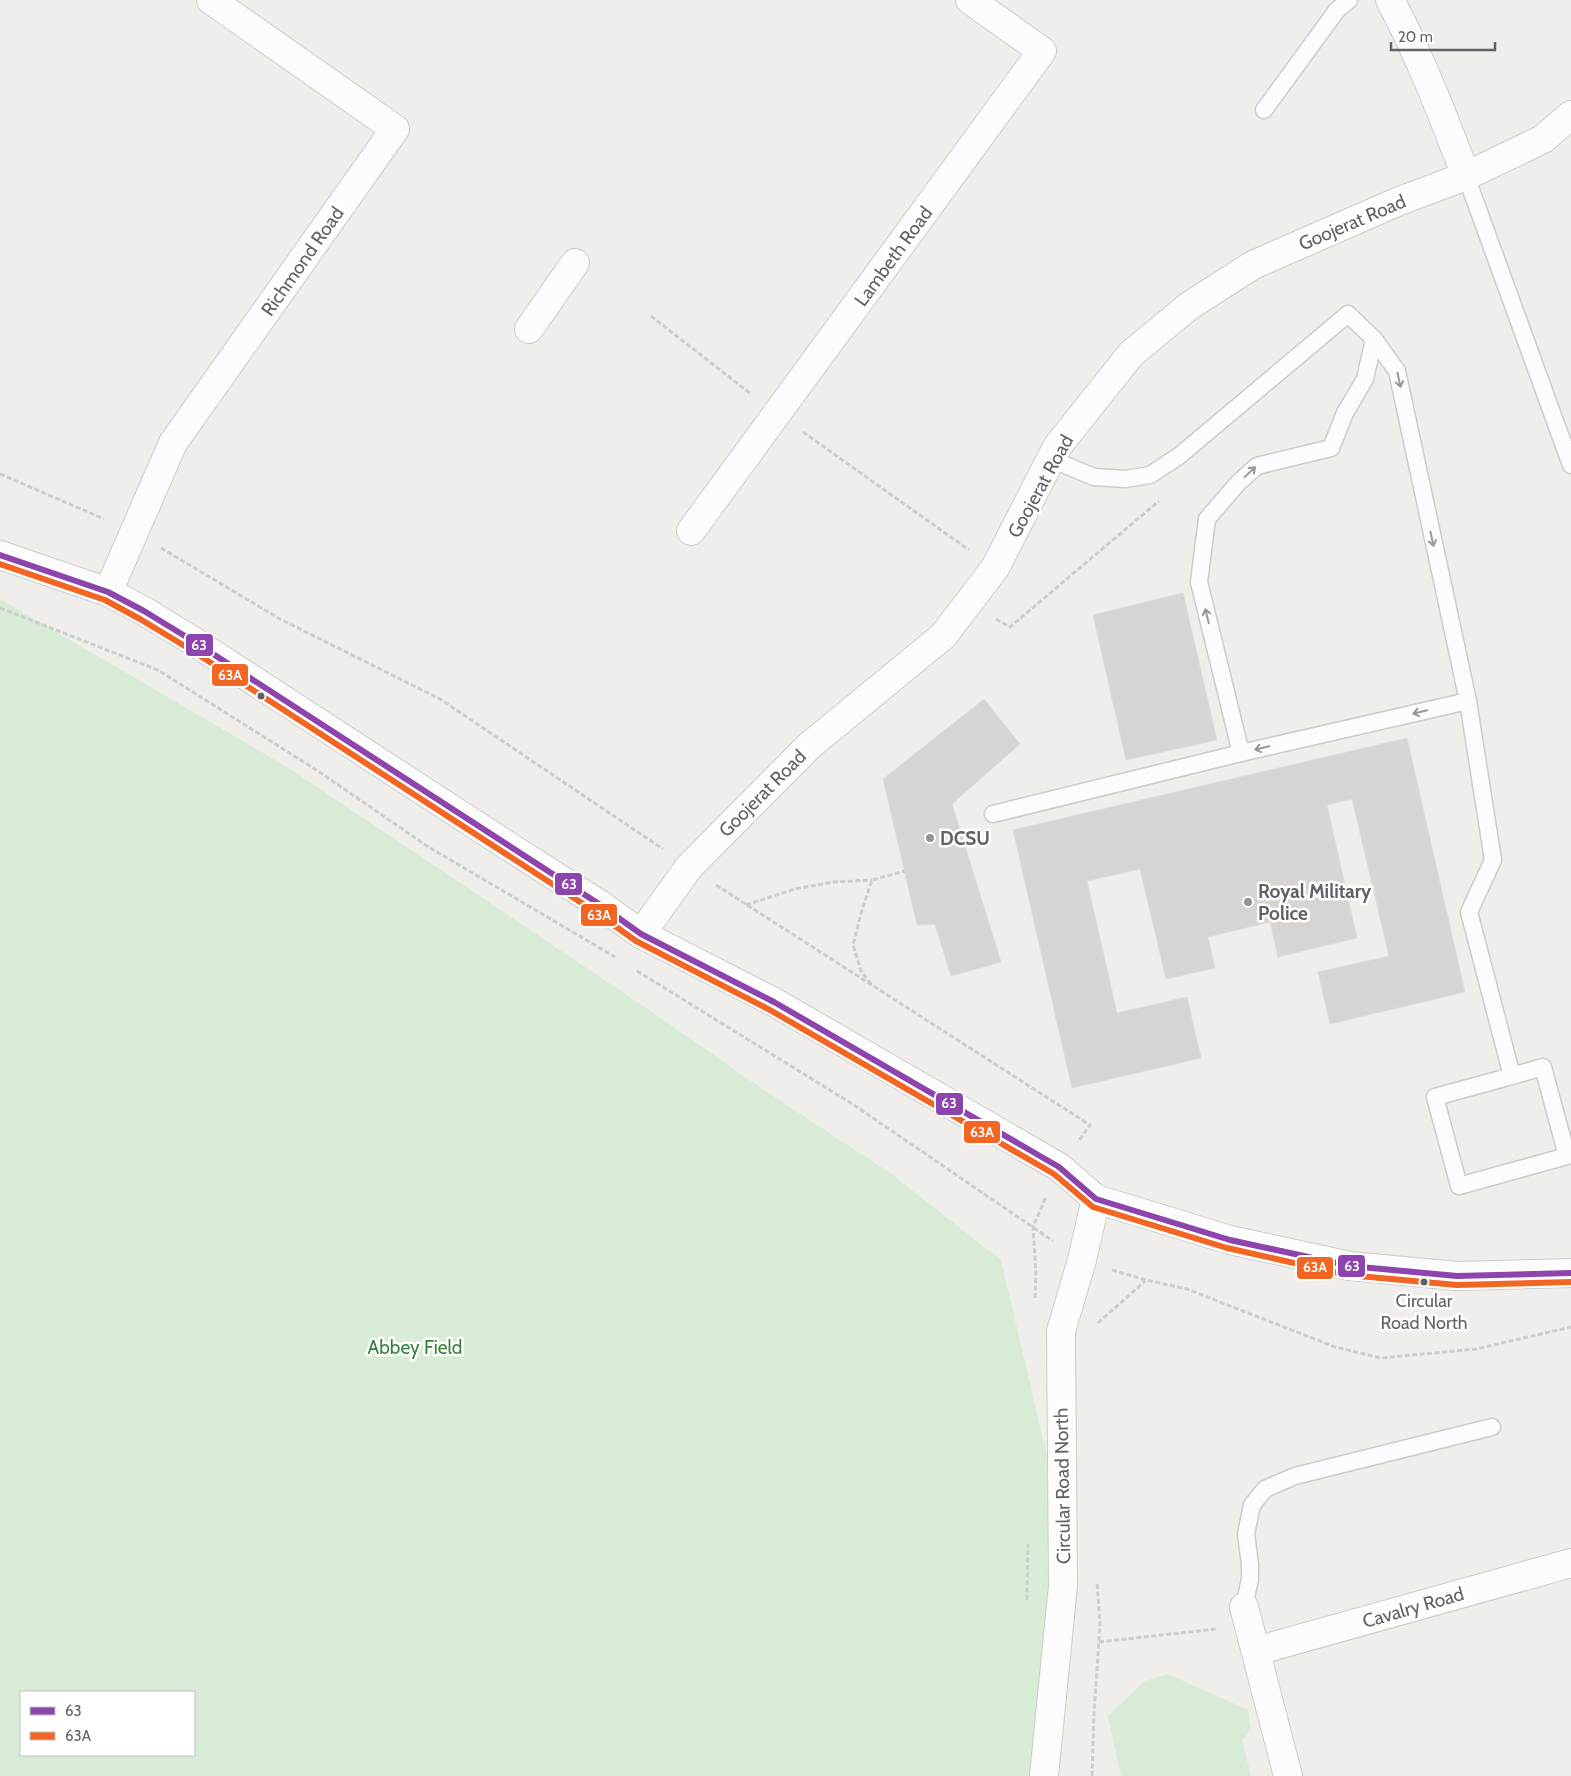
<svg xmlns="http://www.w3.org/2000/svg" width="1571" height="1776" font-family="Cabin,sans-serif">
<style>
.green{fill:#d8ebd6;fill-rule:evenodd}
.building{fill:#d6d5d3;stroke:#deddd9}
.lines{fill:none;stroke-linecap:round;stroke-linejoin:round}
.lane-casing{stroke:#cbcccc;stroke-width:19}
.street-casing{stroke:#cbcccc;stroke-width:30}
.path{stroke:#cacfcc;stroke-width:3;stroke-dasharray:5 2.5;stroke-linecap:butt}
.lane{stroke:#fdfcfc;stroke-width:16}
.street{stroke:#fdfcfc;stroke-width:28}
.bus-1-casing{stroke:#fff;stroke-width:10}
.bus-2-casing{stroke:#fff;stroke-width:10}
.bus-1{stroke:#8e44ad;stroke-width:6}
.bus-2{stroke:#f26522;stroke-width:6}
.oneway{stroke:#96999c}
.bus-dot{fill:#5f6368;stroke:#fff;stroke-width:2}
.poi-dot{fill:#919496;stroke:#fff;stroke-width:2}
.labels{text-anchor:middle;stroke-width:5;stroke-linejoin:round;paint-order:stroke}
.bus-label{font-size:18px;fill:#5f6368;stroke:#fff}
.street-label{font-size:19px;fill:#5f6368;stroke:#fff}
.poi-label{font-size:19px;font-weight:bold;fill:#5f6368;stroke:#fff;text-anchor:start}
.park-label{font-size:19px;fill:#348238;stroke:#fff}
.line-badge{stroke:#fff;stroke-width:2}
.badge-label{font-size:14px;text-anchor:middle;font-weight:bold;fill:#fff}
</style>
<rect width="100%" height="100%" fill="#efeeea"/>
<g class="green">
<path d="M0 599 289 768 649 1010 758 1086 890 1173 1001 1260 1063 1525 1049 1776H0ZM21 1692H194V1755H21Z"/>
<polygon points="1168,1674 1248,1710 1251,1729 1242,1741 1251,1776 1121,1776 1108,1716 1145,1681"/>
</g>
<g class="building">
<polygon points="1183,593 1217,740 1126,760 1093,615"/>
<polygon points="984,699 1020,744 952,804 1001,962 951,976 935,924 917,925 883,779"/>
<polygon points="1407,738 1465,992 1330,1024 1318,972 1389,956 1352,799 1327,805 1357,938 1278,957 1270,922 1208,937 1215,968 1166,979 1140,869 1087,881 1117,1013 1187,997 1201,1058 1072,1088 1013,830"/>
</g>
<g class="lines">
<g class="lane-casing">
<g id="lane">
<polyline points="1264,110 1337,10 1349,0"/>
<polyline points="1466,176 1571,465"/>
<polyline points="1374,339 1365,379 1345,413 1331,448 1257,466 1238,483 1207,519 1199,582 1241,753 1468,701"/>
<polyline points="1051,459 1094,477 1126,479 1150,475 1179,456 1348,314 1374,339 1397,371 1468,701 1493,860 1469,912 1512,1076 1543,1067 1567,1156 1459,1186 1435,1097 1512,1076"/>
<polyline points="993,814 1241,753"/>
<polyline points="1244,1607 1250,1579 1250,1564 1246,1534 1252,1505 1265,1489 1295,1476 1492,1427"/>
</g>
</g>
<g class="street-casing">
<g id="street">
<path d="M1390 0C1420 56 1443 116 1466 176"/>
<polyline points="529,329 575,263"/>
<polyline points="691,531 1042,51 970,0"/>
<polyline points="0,555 108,592 144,611 193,641 505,844 599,904 641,934 774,1002 1059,1167 1096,1199 1230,1240 1350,1266 1457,1276 1571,1273"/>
<polyline points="108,592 173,443 395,129 211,0"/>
<polyline points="641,934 689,867 809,746 943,636 995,568 1057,447 1131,354 1189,306 1253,265 1397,202 1466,176 1543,139 1571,115"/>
<polyline points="1244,1607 1288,1776"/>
<polyline points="1256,1651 1571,1563"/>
<polyline points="1044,1776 1063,1586 1061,1331 1082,1260 1096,1199"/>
</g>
</g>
<g class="path">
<polyline points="651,316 751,394"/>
<polyline points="803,432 969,550"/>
<polyline points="0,474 104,519"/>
<polyline points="161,548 280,619 440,699 663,849"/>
<polyline points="0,608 158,670 318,771 427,846 615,957"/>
<polyline points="996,619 1010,627 1159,501"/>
<polyline points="716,885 1090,1125 1078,1142"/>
<polyline points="746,905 795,889 833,882 872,880"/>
<polyline points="637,971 854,1105 1053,1241"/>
<polyline points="871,984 861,971 853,945 861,913 872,880 905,871"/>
<polyline points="1112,1270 1146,1280 1187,1289 1335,1347 1381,1358 1476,1349 1571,1327"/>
<polyline points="1035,1298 1036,1274 1033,1227 1046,1197"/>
<polyline points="1098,1323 1145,1281"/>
<polyline points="1027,1600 1028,1544"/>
<polyline points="1099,1642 1216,1629"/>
<polyline points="1092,1776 1094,1714 1100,1624 1097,1582"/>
</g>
<use href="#lane" class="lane"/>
<use href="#street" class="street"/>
<g class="bus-1-casing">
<polyline id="bus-1" points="0,555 108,592 144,611 193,641 599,904 641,934 774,1002 1059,1167 1096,1199 1230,1240 1350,1266 1457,1276 1571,1273"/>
</g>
<g class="bus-2-casing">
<polyline id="bus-2" points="0,564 105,600 140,619 188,648 594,911 636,941 770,1010 1054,1174 1093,1207 1227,1248 1348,1275 1457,1285 1571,1282"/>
</g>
<use href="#bus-1" class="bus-1"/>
<use href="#bus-2" class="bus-2"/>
</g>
<defs><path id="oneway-shaft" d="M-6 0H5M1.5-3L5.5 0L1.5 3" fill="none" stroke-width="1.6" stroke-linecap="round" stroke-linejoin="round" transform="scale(1.25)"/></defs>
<g class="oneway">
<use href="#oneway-shaft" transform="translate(1399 380) rotate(78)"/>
<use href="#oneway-shaft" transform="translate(1250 472) rotate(-43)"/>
<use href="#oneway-shaft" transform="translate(1432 539) rotate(78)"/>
<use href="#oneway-shaft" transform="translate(1207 616) rotate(-104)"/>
<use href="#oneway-shaft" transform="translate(1420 712) rotate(167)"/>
<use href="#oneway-shaft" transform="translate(1262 748) rotate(167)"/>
</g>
<g class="bus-dot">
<circle cx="261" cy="696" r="4.5"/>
<circle cx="1424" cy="1282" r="4.5"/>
</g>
<g class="poi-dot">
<circle cx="930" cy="838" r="5"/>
<circle cx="1248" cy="902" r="5"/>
</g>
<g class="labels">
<g class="bus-label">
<text x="1424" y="1307">Circular<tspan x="1424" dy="22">Road North</tspan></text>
</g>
<g class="street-label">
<text transform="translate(1352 222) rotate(-23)" y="7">Goojerat Road</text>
<text transform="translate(893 256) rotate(-54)" y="7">Lambeth Road</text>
<text transform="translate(302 261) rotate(-55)" y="7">Richmond Road</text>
<text transform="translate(1040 486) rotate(-61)" y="7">Goojerat Road</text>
<text transform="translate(762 793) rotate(-45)" y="7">Goojerat Road</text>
<text transform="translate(1062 1486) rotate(-91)" y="7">Circular Road North</text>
<text transform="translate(1413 1607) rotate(-16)" y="7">Cavalry Road</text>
</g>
<g class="poi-label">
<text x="940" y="845">DCSU</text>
<text x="1258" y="898">Royal Military<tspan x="1258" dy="22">Police</tspan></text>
</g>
<g class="park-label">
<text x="415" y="1354">Abbey Field</text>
</g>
</g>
<g class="line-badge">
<rect x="185" y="633" width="29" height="24" rx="5" fill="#8e44ad"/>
<rect x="211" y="663" width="38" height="24" rx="5" fill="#f26522"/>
<rect x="554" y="872" width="29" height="24" rx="5" fill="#8e44ad"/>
<rect x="580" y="903" width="38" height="24" rx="5" fill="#f26522"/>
<rect x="935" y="1092" width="29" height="24" rx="5" fill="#8e44ad"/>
<rect x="963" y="1120" width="38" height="24" rx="5" fill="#f26522"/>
<rect x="1337" y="1254" width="29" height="24" rx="5" fill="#8e44ad"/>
<rect x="1296" y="1256" width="38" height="24" rx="5" fill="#f26522"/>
</g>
<g class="badge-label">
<text x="199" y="650">63</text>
<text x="230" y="680">63A</text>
<text x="569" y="889">63</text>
<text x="599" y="920">63A</text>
<text x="949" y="1108">63</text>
<text x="982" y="1137">63A</text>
<text x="1352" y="1271">63</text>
<text x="1315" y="1272">63A</text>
</g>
<rect x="20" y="1691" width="175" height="65" fill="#ffffff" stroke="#bfc1c3"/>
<rect x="30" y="1707" width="25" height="8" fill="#8e44ad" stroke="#bfc1c3"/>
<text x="65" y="1716" font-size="15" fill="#5f6368">63</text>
<rect x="30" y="1732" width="25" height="8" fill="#f26522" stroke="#bfc1c3"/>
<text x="65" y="1741" font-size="15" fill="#5f6368">63A</text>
<path d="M1391 42v8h104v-8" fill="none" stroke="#5f6368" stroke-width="2.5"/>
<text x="1398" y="42" font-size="15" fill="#5f6368" stroke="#ffffff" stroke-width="4" paint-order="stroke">20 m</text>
</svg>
